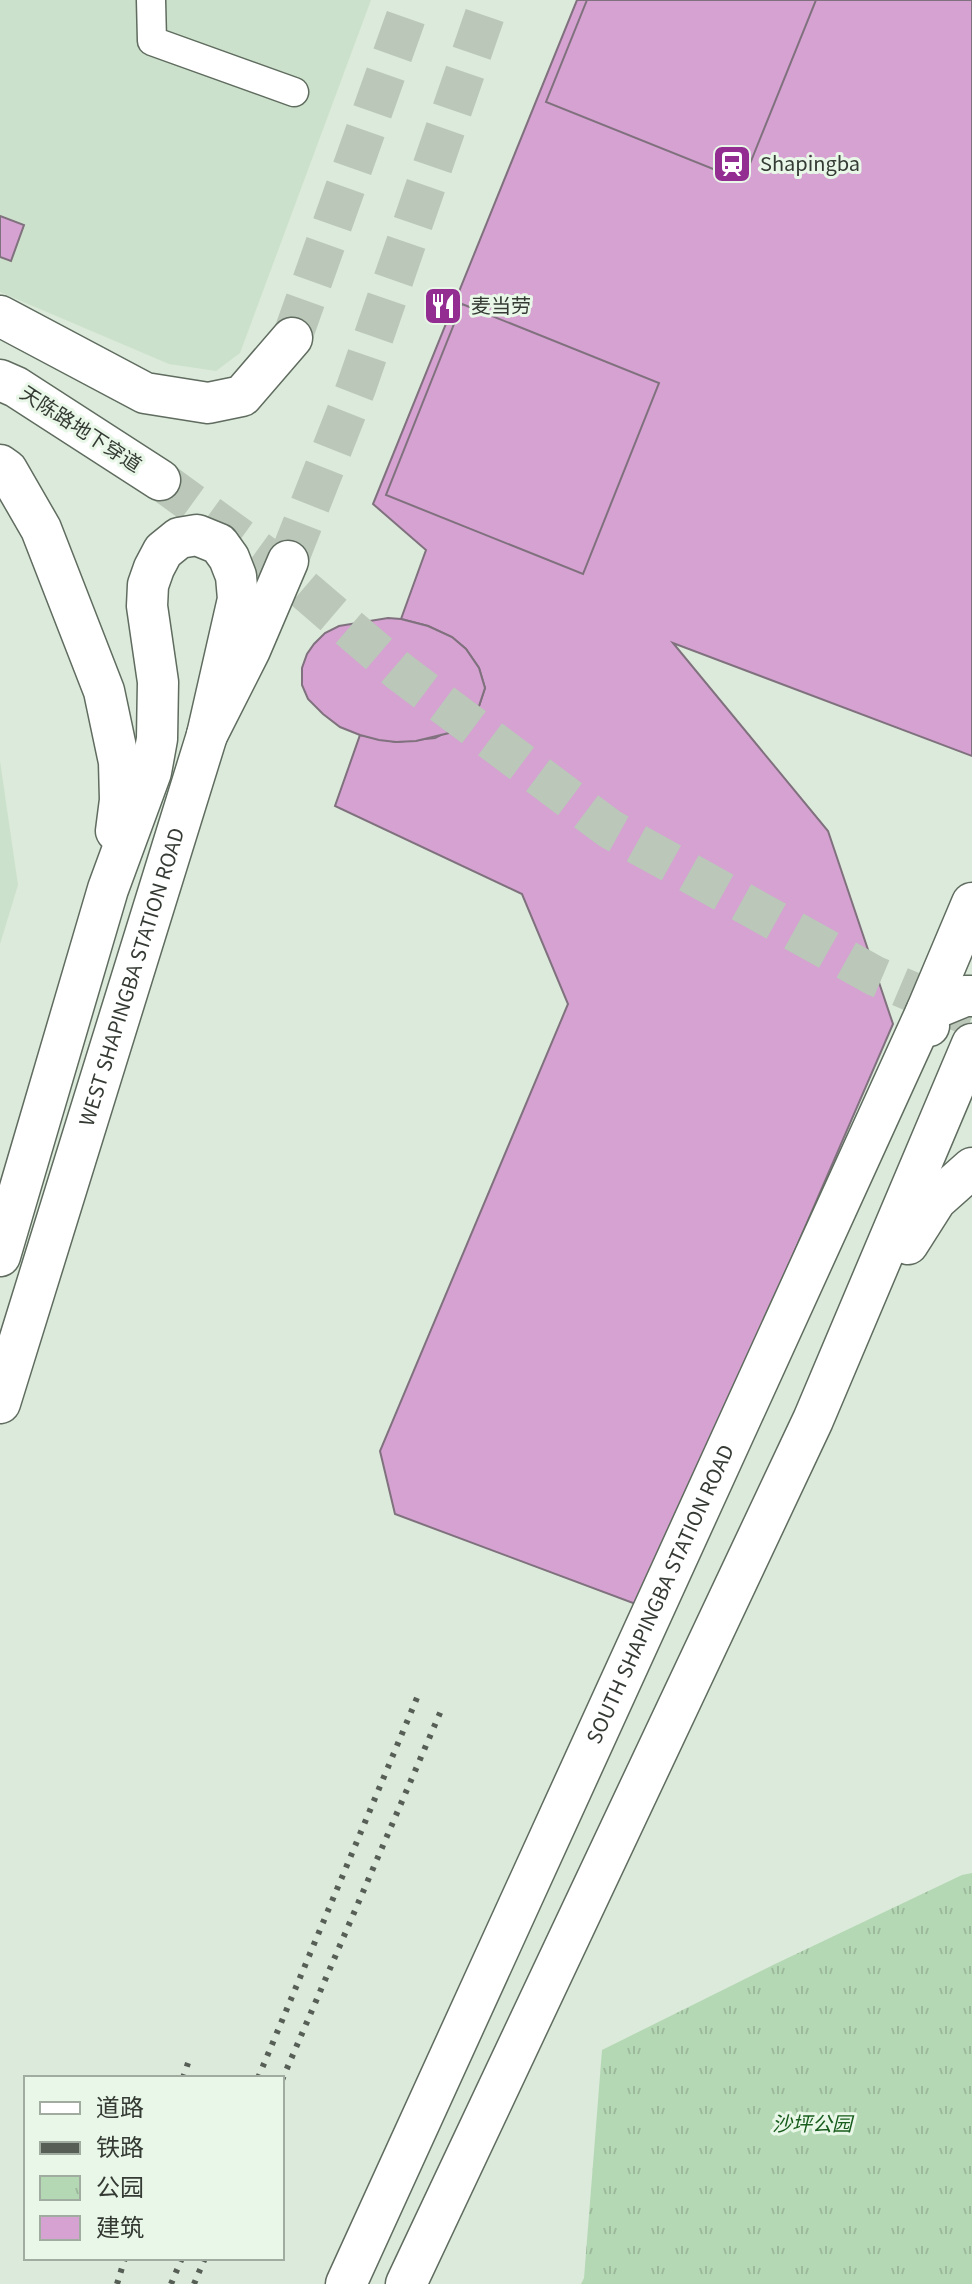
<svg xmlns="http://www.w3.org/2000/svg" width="972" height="2284" font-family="Georgia,'Noto Sans SC',serif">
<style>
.built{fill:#cce1cb}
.park{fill:url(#park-tufts)}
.building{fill:#d5a2d1;stroke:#80717e;stroke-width:2}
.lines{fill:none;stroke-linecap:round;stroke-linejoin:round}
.secondary-tunnel{stroke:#bac7b9;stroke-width:40;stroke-dasharray:40 20;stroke-linecap:butt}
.street-casing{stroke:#5f6c5f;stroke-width:31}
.secondary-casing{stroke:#5f6c5f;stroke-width:43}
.street{stroke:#fff;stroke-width:28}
.secondary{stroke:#fff;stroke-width:40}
.rail{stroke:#565e55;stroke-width:6;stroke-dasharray:4 8;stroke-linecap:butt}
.labels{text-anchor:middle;stroke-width:6;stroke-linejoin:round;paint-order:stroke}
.poi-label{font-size:20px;fill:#353b34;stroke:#e8f7e7;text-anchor:start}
.street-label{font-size:20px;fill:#353b34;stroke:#e8f7e7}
.park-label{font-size:20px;font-style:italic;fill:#175c1d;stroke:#e8f7e7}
</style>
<defs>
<pattern id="park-tufts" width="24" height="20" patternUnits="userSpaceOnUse" patternTransform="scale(2)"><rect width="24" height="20" fill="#b5d8b4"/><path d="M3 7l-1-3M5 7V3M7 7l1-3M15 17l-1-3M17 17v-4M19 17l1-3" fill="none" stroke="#9cba9b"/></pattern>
</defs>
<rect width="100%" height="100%" fill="#dbeada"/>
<g class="built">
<polygon points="0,0 371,0 240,353 216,371 169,364 0,292"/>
<polygon points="0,761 18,885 0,944"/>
</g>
<polygon class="park" points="972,1873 972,2284 581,2284 584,2278 602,2050 773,1965 962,1875"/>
<g class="building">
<polygon points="577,0 972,0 972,756 673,643 828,831 893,1024 641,1606 395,1514 380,1451 568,1004 522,894 335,806 360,735 396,742 435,738 461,725 470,718 479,706 485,688 479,668 466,649 452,637 428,626 401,619 426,550 373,504"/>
<polygon points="587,0 816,0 743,181 546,102"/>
<polygon points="0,216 24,225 11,261 0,257"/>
<polygon points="462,304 659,383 583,574 386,495"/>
<polygon points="388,618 401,619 428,626 452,637 466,649 479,668 485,688 479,706 470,718 449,733 416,741 396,742 379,740 360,735 340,727 323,714 308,699 302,685 302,668 307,654 314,644 325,633 339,626"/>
</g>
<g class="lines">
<g class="secondary-tunnel">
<polyline points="292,338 412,0"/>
<polyline points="160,480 266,557 400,672 610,829 875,976 972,1017"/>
<polyline points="288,561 356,388 490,0"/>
</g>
<g class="street-casing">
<polyline id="street" points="151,0 152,41 294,92"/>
</g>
<g class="secondary-casing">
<g id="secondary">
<polyline points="0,316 145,393 208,403 242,396 292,338"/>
<polyline points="0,380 16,387 160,480"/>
<polyline points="0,465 7,470 41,529 104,691 119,762 120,800 116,831"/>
<polyline points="929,1026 926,1012 965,996 972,996"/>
<polyline points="908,1244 936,1200 972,1168"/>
<polyline points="0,1256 108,889 151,772 157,739 158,682 147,606 148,585 154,568 163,551 179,538 197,535 219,544 229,558 236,576 238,599 207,735"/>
<path id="s1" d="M0 1403 207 735 250 650 288 561"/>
<path id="s2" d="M346 2284 926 1012 972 903"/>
<polyline points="406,2284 813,1420 972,1044"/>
</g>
</g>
<use href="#street" class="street"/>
<use href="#secondary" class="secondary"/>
<g class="rail">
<polyline points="183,2078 188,2063"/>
<polyline points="258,2078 419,1693"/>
<polyline points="282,2080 443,1706"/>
<polyline points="117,2284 125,2258"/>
<polyline points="171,2284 182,2258"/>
<polyline points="194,2284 205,2258"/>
</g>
</g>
<defs>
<g id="station-square" transform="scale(2)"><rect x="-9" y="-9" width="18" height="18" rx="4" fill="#942d91" stroke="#e8f7e7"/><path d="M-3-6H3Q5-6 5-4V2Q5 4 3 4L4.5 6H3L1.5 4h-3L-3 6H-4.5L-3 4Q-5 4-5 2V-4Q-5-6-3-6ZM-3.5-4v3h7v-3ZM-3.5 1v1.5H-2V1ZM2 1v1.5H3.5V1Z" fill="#fff"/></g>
<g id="restaurant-square" transform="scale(2)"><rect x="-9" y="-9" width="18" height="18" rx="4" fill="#942d91" stroke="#e8f7e7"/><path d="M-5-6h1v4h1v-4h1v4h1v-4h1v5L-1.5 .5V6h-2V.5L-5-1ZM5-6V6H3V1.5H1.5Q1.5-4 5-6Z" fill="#fff"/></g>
</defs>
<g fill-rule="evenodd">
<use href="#station-square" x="732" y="164"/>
<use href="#restaurant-square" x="443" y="306"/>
</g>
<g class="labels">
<g class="poi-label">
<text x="760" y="171">Shapingba</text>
<text x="471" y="313">麦当劳</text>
</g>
<g class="street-label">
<text transform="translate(81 429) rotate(33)" y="7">天陈路地下穿道</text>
<text dy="7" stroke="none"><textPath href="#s1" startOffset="446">WEST SHAPINGBA STATION ROAD</textPath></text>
<text dy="7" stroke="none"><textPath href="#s2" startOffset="758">SOUTH SHAPINGBA STATION ROAD</textPath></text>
</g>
<g class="park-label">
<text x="812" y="2131">沙坪公园</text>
</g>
</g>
<rect x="24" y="2076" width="260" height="184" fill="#e8f7e7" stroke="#a0ac9f" stroke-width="2"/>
<rect x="40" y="2102" width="40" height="12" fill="#ffffff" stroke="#a0ac9f" stroke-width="2"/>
<text x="96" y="2116" font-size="24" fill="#353b34">道路</text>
<rect x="40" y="2142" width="40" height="12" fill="#565e55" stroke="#a0ac9f" stroke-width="2"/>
<text x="96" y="2156" font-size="24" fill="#353b34">铁路</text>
<rect x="40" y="2176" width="40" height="24" fill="url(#park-tufts)" stroke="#a0ac9f" stroke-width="2"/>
<text x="96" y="2196" font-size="24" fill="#353b34">公园</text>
<rect x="40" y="2216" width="40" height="24" fill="#d5a2d1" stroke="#a0ac9f" stroke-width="2"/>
<text x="96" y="2236" font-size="24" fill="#353b34">建筑</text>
</svg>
